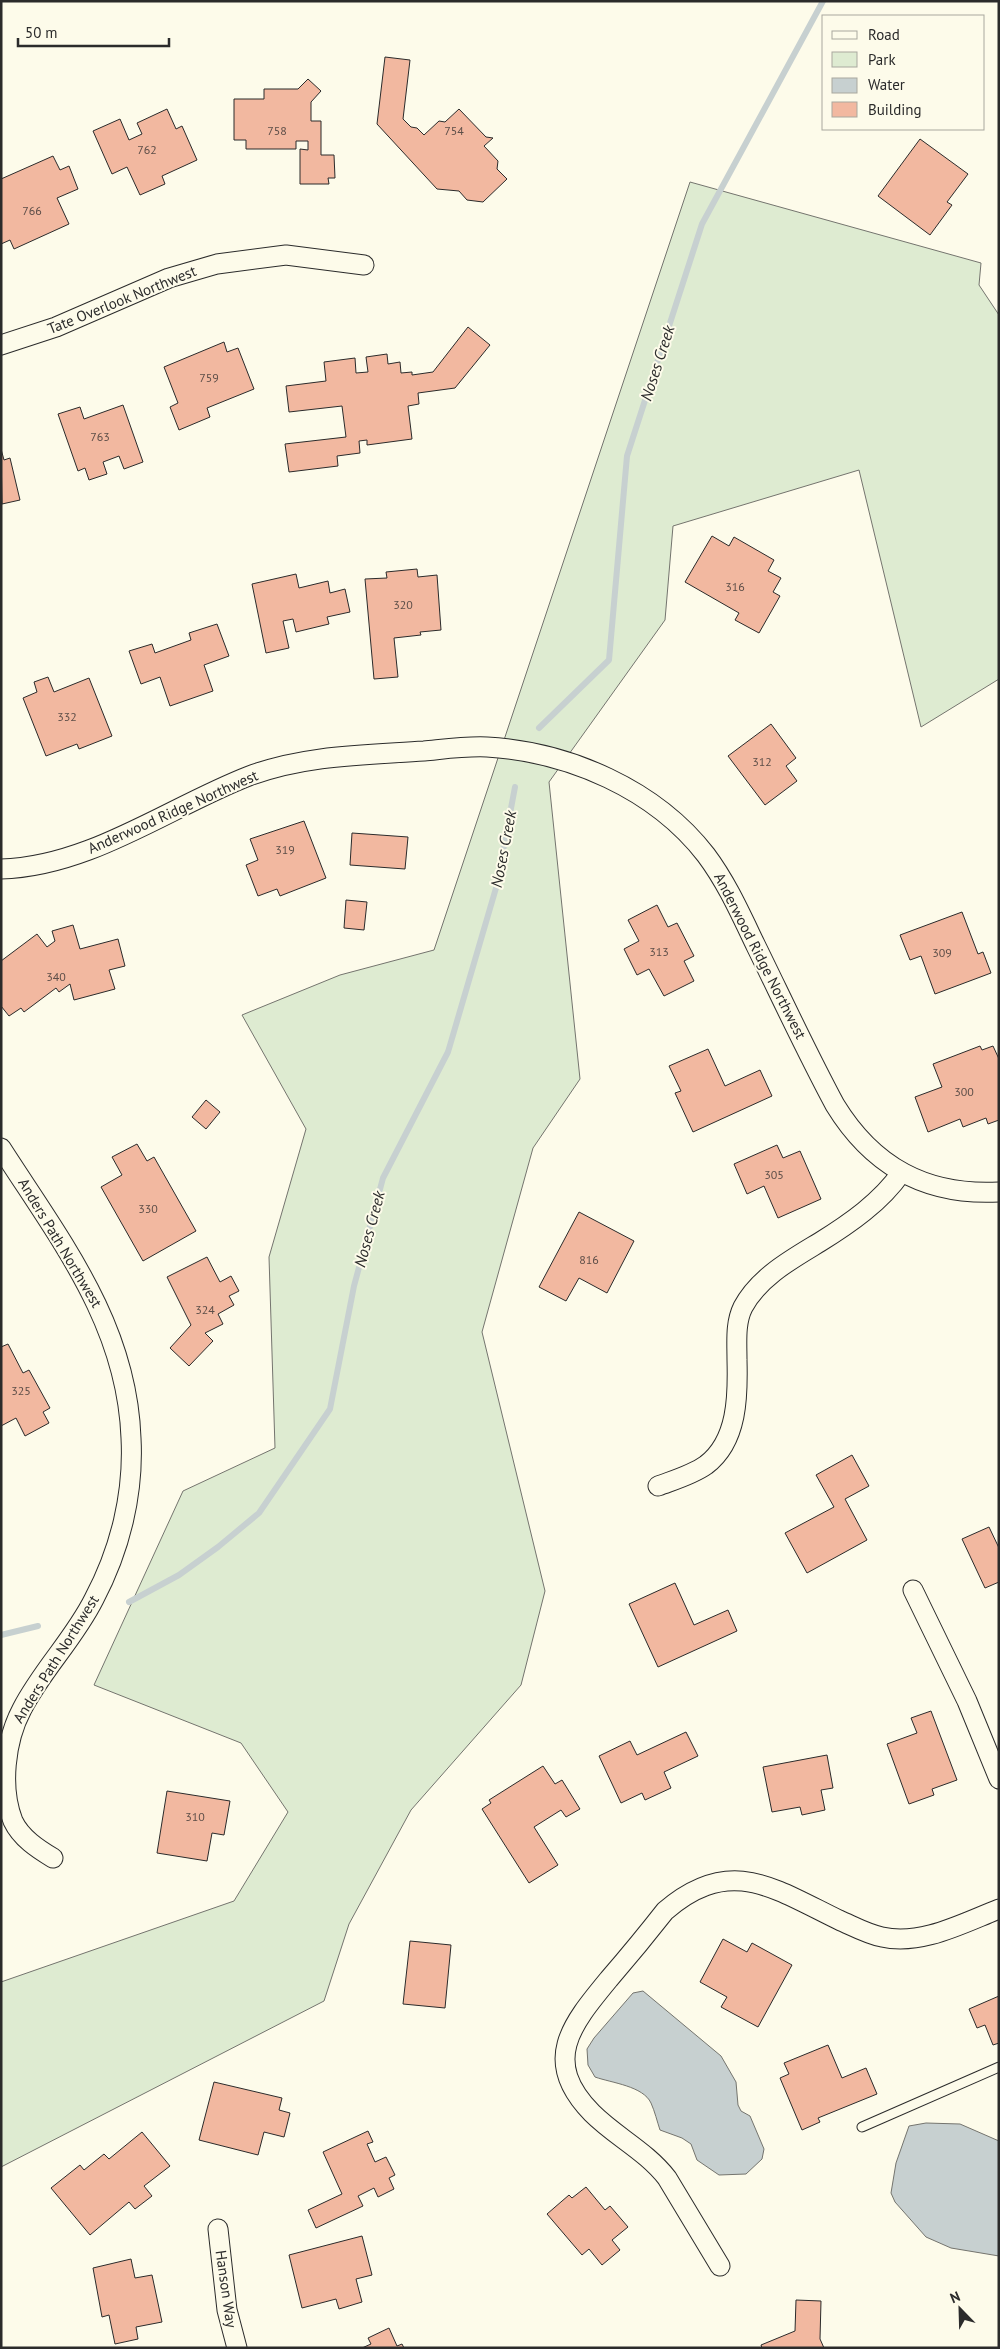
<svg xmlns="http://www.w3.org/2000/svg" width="1000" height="2349" font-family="'PT Sans',sans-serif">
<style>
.green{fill:#deebd1;stroke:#74746e}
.water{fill:#c7d0d0;stroke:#74746e}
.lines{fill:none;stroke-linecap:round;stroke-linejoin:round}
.stream{stroke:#c7d0d0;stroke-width:6}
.building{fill:#f2b8a0;stroke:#2b2b2b}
.lane-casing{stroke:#2b2b2b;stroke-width:11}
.street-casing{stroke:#2b2b2b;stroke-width:21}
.lane{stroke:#fdfbea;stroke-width:9}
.street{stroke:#fdfbea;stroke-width:19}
.labels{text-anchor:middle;stroke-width:4;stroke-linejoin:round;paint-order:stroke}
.number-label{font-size:12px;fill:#5d4e48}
.street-label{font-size:15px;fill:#2b2b2b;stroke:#fdfbea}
.water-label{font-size:16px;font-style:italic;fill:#2b2b2b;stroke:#fdfbea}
</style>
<rect width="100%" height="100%" fill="#fdfbea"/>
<polygon class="green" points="690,182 981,263 979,285 999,315 999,679 921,727 859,470 673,526 665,620 549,782 580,1079 533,1148 482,1332 545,1591 521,1685 411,1810 349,1924 324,2001 1,2167 1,1982 234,1901 288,1812 241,1743 94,1685 183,1491 275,1448 269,1257 306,1129 242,1015 340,975 434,950"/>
<g class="water">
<path d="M643 1991 721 2056 736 2082 738 2105 741 2111 750 2116 764 2149 762 2159 746 2174 719 2175 697 2160 691 2144 682 2138 660 2130C657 2121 655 2112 651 2103 643 2086 612 2083 595 2077L588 2065 587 2049 594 2038 633 1993Z"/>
<polygon points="926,2123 960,2124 999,2141 999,2256 951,2248 926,2237 895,2202 891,2193 896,2163 909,2126"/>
</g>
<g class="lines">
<g class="stream">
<polyline points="539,728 609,660 627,456 702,224 823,1"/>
<polyline points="129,1602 179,1575 218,1547 259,1513 330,1409 354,1286 383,1178 448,1052 496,888 515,787"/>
<polyline points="1,1635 38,1626"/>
</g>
</g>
<g class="building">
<polygon points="385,57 410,60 403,119 411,127 417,128 424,135 439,121 445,122 459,109 486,137 493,138 484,146 498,161 497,169 507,179 483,202 467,200 459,191 437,189 377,124"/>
<polygon points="308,79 321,91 311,102 311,121 321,121 321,155 334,155 335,178 328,178 329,184 300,184 300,149 308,150 308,141 296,141 296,149 246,149 246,140 234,140 234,99 264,99 264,89 298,89"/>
<polygon points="167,109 176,129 182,126 197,160 162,176 165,184 140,195 127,167 112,174 93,131 120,119 129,140 142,134 137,123"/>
<polygon points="920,139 968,174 947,202 952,205 930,235 878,196"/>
<polygon points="53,156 60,170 69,166 78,189 57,198 69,224 14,249 10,240 1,244 1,179"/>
<polygon points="468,327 490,345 455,388 418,393 419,404 408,406 412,439 367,445 367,440 359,441 360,453 337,456 338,466 289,472 285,444 346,437 342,406 289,412 286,386 326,381 324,362 355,358 356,373 368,372 366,357 387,354 388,364 400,362 401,373 412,372 412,375 433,372"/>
<polygon points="224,342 227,352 238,348 254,389 207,408 210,417 179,430 170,407 178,403 164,367"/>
<polygon points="123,405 143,462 124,469 119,456 103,462 107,474 89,480 85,468 78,471 58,414 80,407 84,419"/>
<polygon points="1,449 4,460 10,458 20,500 2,504"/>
<polygon points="712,536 729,546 734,537 774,560 768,571 781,578 773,592 780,596 759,633 735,620 739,613 685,582"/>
<polygon points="417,569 418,577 437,575 441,630 420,632 421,635 394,638 398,677 374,679 365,579 387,578 386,572"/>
<polygon points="296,574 299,588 328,581 330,593 345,589 350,612 327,617 329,624 296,632 293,619 283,621 289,648 266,653 252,584"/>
<polygon points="217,624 229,656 204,665 213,691 170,706 160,677 141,684 129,651 152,644 155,653 191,640 189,633"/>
<polygon points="48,677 54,692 89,678 112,736 79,749 77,744 46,756 23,698 37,692 34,682"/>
<polygon points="771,724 796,758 786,766 797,781 765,805 728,756"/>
<polygon points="304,821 326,878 280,896 277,889 258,896 246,865 258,860 250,839"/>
<polygon points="352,833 408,837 405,869 350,865"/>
<polygon points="346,900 367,902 364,930 344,928"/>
<polygon points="657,905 668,927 677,923 694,956 684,961 694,981 664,996 649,969 637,975 624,949 639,941 628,920"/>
<polygon points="962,912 978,954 983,952 991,973 935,994 921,956 910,960 900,935"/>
<polygon points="73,925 80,949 118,939 125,966 109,970 115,989 74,1000 70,984 59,992 56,988 24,1012 21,1008 9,1016 1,1006 1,961 37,934 47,947 55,941 52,931"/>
<polygon points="980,1046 982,1050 993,1046 999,1059 999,1120 988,1124 986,1118 963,1127 960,1119 928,1132 915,1097 942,1087 933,1064"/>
<polygon points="708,1049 725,1086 760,1070 772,1096 693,1132 675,1093 681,1091 669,1066"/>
<polygon points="206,1100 220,1112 206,1129 192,1117"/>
<polygon points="137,1144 147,1161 154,1157 196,1231 143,1261 101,1187 122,1175 112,1157"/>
<polygon points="777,1145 783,1158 800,1151 821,1199 778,1218 764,1186 747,1194 734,1164"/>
<polygon points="579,1212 634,1241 607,1293 579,1278 566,1301 539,1287"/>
<polygon points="207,1257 220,1282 231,1276 239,1291 229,1296 234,1305 218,1314 223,1324 205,1333 213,1341 189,1366 170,1348 191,1325 167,1277"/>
<polygon points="8,1344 23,1373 29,1370 50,1408 43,1412 49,1423 25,1436 16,1418 1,1426 1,1347"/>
<polygon points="852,1455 869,1486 845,1499 867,1540 807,1573 785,1533 834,1507 816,1475"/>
<polygon points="989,1527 999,1548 999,1582 985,1588 962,1539"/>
<polygon points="675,1583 694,1625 728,1610 737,1631 658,1667 629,1604"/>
<polygon points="931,1711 957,1780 932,1789 934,1795 909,1804 887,1744 917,1733 911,1718"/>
<polygon points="686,1732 698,1756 664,1772 671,1788 645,1800 642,1793 621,1803 599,1756 630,1741 637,1755"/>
<polygon points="827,1755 833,1788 821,1790 825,1810 802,1815 800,1807 772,1812 763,1767"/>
<polygon points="543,1766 555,1784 562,1780 580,1809 566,1817 561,1810 534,1827 558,1865 529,1883 482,1809 491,1803 489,1800"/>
<polygon points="167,1791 230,1801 224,1835 212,1833 207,1861 157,1853"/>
<polygon points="723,1939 747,1952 752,1943 792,1965 758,2027 721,2007 727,1997 700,1982"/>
<polygon points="410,1941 451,1945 445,2008 403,2004"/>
<polygon points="999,1996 999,2043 993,2045 985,2025 977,2028 969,2009"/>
<polygon points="828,2045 842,2078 866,2068 877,2094 818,2118 820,2122 802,2130 780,2078 789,2074 784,2063"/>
<polygon points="214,2082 282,2098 279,2110 290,2113 284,2137 264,2132 258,2155 199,2140"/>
<polygon points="368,2131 373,2142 367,2144 375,2162 386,2157 395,2175 389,2178 394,2189 378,2197 374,2188 358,2196 363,2206 316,2228 308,2210 342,2194 323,2152"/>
<polygon points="142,2132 170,2166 144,2186 152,2196 135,2209 129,2202 90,2235 51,2188 80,2165 84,2170 104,2154 109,2159"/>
<polygon points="586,2187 605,2210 610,2206 628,2227 612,2240 620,2250 602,2265 589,2249 582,2255 547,2214 569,2195 572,2198"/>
<polygon points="362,2236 372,2275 356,2279 362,2302 339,2309 336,2299 302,2308 289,2255"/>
<polygon points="131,2259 135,2278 152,2275 162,2322 136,2327 138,2339 115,2344 109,2315 102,2317 93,2268"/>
<polygon points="796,2300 821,2301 820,2339 824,2348 762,2348 761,2345 795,2331"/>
<polygon points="389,2328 397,2346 402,2344 404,2348 362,2348 371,2344 368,2338"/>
</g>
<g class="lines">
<g class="lane-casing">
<polyline id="lane" points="862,2127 999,2067"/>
</g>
<g class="street-casing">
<g id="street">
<polyline points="1,345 56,327 169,278 217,264 286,255 364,265"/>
<path d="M1 869C89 867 169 807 249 776 305 755 365 755 424 751 445 749 466 746 487 747 569 752 655 789 706 855 727 883 741 915 756 946 782 999 807 1053 835 1105 873 1167 926 1196 999 1192"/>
<path d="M1 1148C60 1240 127 1324 131 1438 134 1494 120 1550 94 1599 74 1639 42 1670 22 1709 5 1741 0 1788 13 1821 21 1838 38 1849 53 1858"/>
<path d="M658 1486C674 1480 692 1475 706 1465 738 1441 738 1395 737 1360 737 1342 735 1323 743 1307 759 1277 792 1259 820 1242 849 1224 881 1202 901 1173"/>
<polyline points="913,1590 967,1701 999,1779"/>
<polyline points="218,2229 227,2310 237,2348"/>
<path d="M720 2266 667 2178C646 2151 616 2137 592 2113 541 2061 571 2025 609 1979 628 1957 647 1934 665 1911 730 1855 773 1888 839 1920 853 1926 867 1934 882 1937 921 1946 963 1923 999 1909"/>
</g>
</g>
<use href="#lane" class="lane"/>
<use href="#street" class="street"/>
</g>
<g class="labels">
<g class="number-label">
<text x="277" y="135">758</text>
<text x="454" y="135">754</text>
<text x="147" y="154">762</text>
<text x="32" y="215">766</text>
<text x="209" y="382">759</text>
<text x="100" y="441">763</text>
<text x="735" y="591">316</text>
<text x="403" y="609">320</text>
<text x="67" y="721">332</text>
<text x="762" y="766">312</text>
<text x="285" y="854">319</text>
<text x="659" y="956">313</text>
<text x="942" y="957">309</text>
<text x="56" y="981">340</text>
<text x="964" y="1096">300</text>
<text x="774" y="1179">305</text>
<text x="148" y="1213">330</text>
<text x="589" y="1264">816</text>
<text x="205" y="1314">324</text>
<text x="21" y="1395">325</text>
<text x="195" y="1821">310</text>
</g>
<g class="street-label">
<text transform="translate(122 300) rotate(-22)" y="5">Tate Overlook Northwest</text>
<text transform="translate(173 812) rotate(-24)" y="5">Anderwood Ridge Northwest</text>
<text transform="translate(760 956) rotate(63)" y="5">Anderwood Ridge Northwest</text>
<text transform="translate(60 1243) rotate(59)" y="5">Anders Path Northwest</text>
<text transform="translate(56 1659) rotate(-58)" y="5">Anders Path Northwest</text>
<text transform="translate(226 2289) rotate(82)" y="5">Hanson Way</text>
</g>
<g class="water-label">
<text transform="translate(657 363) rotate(-72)" y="6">Noses Creek</text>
<text transform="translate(503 849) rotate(-79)" y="6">Noses Creek</text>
<text transform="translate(369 1229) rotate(-75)" y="6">Noses Creek</text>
</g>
</g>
<rect width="1000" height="2349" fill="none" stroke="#2b2b2b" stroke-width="5"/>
<rect x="822" y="15" width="162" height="115" fill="#fdfbea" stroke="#a9a89e"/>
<rect x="832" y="31" width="25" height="8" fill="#fdfbea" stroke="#a9a89e"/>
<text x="868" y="40" font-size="15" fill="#2b2b2b">Road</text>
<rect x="832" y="52" width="25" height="15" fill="#deebd1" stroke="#a9a89e"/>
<text x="868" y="65" font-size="15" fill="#2b2b2b">Park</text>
<rect x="832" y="78" width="25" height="15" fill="#c7d0d0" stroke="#a9a89e"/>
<text x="868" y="90" font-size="15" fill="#2b2b2b">Water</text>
<rect x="832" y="102" width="25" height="15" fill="#f2b8a0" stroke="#a9a89e"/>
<text x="868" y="115" font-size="15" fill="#2b2b2b">Building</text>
<g transform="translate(960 2309) rotate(337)" stroke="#fdfbea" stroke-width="4" paint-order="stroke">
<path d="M0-4L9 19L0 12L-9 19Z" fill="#2b2b2b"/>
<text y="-8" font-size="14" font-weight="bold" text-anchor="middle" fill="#2b2b2b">N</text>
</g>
<path d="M18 38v8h151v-8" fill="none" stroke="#2b2b2b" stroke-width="2.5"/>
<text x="25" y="38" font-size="15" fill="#2b2b2b" stroke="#fdfbea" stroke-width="4" paint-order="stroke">50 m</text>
</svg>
